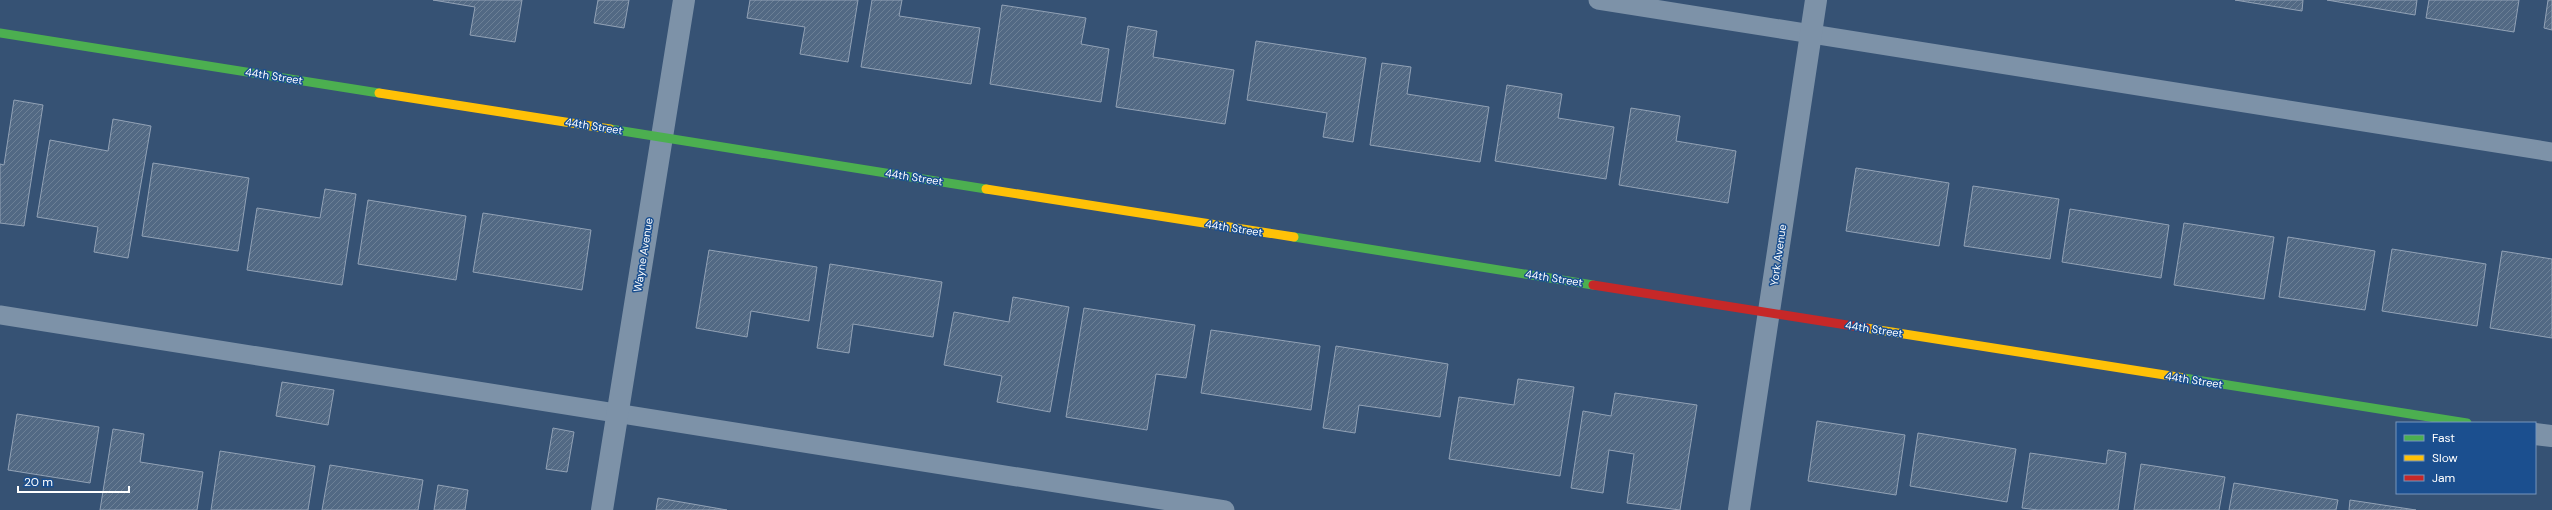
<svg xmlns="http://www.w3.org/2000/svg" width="2552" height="510" font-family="'DM Sans',sans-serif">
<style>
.building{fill:url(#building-hatch);stroke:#92a2b6}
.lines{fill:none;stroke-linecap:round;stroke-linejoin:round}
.lane{stroke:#7d92a8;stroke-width:19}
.street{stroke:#7d92a8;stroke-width:22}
.fast{stroke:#4caf50;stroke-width:9}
.slow{stroke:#ffc107;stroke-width:9}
.jam{stroke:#c62828;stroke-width:9}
.labels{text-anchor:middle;stroke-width:3;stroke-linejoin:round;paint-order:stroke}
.street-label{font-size:11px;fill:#fff;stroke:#1b4f8f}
</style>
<defs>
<pattern id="building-hatch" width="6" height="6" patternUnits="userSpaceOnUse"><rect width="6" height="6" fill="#526984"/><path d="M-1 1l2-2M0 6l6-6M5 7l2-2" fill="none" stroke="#6c8096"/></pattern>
</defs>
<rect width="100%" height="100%" fill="#365274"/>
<g class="building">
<polygon points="433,0 522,0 515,42 470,35 475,7"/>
<polygon points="598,0 629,0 624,28 594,23"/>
<polygon points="750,0 858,0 848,62 800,54 805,27 747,18"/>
<polygon points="872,0 902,0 899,16 980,28 971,84 861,67"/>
<polygon points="2235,0 2303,0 2302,11"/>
<polygon points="2327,0 2417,0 2415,15"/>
<polygon points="2429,0 2519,0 2514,32 2426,18"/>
<polygon points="2548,0 2552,0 2552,30 2544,28"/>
<polygon points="1002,5 1086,18 1081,44 1109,49 1101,102 990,84"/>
<polygon points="1128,26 1157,31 1153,57 1234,70 1225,124 1116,107"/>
<polygon points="1256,41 1366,58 1353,142 1323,137 1327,113 1247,100"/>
<polygon points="1382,63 1411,67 1407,94 1489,107 1480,162 1370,145"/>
<polygon points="1507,85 1562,94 1558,118 1614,127 1606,179 1495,161"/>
<polygon points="14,100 43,105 24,226 0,223 0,164 4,165"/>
<polygon points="1631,108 1680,116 1676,141 1736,151 1728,203 1619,185"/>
<polygon points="113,119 151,126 128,258 94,252 98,227 37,217 50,140 108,151"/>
<polygon points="153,163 249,178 238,251 142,236"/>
<polygon points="1856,168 1949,183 1939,246 1846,231"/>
<polygon points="1973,186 2059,199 2050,259 1964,246"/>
<polygon points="325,189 356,194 342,285 247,270 257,208 320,218"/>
<polygon points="368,200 466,216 456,280 358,264"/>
<polygon points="2070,209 2169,225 2161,278 2062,262"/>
<polygon points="483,213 591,230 582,290 473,272"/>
<polygon points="2184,223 2274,237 2264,299 2174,285"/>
<polygon points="2288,237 2375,251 2365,310 2279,297"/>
<polygon points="2392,249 2486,264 2477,326 2382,311"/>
<polygon points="709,250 817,267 809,321 751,311 747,337 696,328"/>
<polygon points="2502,251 2552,259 2552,338 2490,328"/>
<polygon points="830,264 942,282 933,337 853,324 849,353 817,348"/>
<polygon points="1013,297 1069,307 1050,412 997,402 1002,376 944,365 954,312 1009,322"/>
<polygon points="1084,308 1195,325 1186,378 1156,374 1147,430 1066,417"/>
<polygon points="1211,330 1320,346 1311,410 1201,393"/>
<polygon points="1336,346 1448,364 1440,417 1359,405 1355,433 1323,428"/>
<polygon points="1518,379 1574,387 1560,476 1449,459 1459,397 1514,405"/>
<polygon points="282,382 334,390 328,425 276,416"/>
<polygon points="1615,393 1697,405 1680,510 1627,503 1634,454 1609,450 1603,493 1571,488 1583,411 1611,416"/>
<polygon points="17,414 99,427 90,483 8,470"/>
<polygon points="1817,421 1905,435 1896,495 1808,481"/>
<polygon points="553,428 574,432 567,472 546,469"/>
<polygon points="113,429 144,434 140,462 203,472 197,510 100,510"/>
<polygon points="1918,433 2016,449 2007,502 1910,486"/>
<polygon points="2108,450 2126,453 2118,510 2038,510 2022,508 2030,453 2106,464"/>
<polygon points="220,451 315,466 308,510 211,510"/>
<polygon points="2141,464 2225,477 2219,510 2134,510"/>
<polygon points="330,465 423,480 418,510 322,510"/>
<polygon points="2234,483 2338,500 2336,510 2229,510"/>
<polygon points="438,485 468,490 465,510 434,510"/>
<polygon points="658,498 727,510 656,510"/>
<polygon points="2350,500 2416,510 2349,510"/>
</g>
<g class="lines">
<g class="lane">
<polyline points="1598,0 2552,152"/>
<polyline points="0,315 1225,510"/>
</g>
<g class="street">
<polyline points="2535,434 2552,436"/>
<polyline points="602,510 684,0"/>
<polyline points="1739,510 1816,0"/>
</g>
<g class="fast">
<polyline points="0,33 379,93"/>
<polyline points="610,129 986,189"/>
<polyline points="1294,237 1593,285"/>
<polyline points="2184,378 2467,423"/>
</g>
<g class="slow">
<polyline points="379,93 610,129"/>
<polyline points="986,189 1294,237"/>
<polyline points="1866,328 2184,378"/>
</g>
<polyline class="jam" points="1593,285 1866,328"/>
</g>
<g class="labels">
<g class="street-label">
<text transform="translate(274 76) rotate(9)" y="4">44th Street</text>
<text transform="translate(594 126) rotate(9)" y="4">44th Street</text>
<text transform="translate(914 177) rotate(9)" y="4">44th Street</text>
<text transform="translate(1234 228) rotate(9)" y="4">44th Street</text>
<text transform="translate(643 255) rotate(-81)" y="4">Wayne Avenue</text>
<text transform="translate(1778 255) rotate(-82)" y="4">York Avenue</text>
<text transform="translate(1554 278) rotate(9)" y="4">44th Street</text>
<text transform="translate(1874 329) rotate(9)" y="4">44th Street</text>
<text transform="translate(2194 380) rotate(9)" y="4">44th Street</text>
</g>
</g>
<rect x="2396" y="422" width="140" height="72" fill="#1b4f8f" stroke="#7695bc"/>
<rect x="2404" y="435" width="20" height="6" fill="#4caf50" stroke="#7695bc"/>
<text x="2432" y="442" font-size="12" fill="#ffffff">Fast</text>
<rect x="2404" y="455" width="20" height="6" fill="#ffc107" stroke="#7695bc"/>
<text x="2432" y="462" font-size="12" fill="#ffffff">Slow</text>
<rect x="2404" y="475" width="20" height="6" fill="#c62828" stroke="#7695bc"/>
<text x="2432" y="482" font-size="12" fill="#ffffff">Jam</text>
<path d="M18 486v6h111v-6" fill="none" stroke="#ffffff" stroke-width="2"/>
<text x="24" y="486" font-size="12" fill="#ffffff" stroke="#1b4f8f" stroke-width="3" paint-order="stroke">20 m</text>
</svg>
